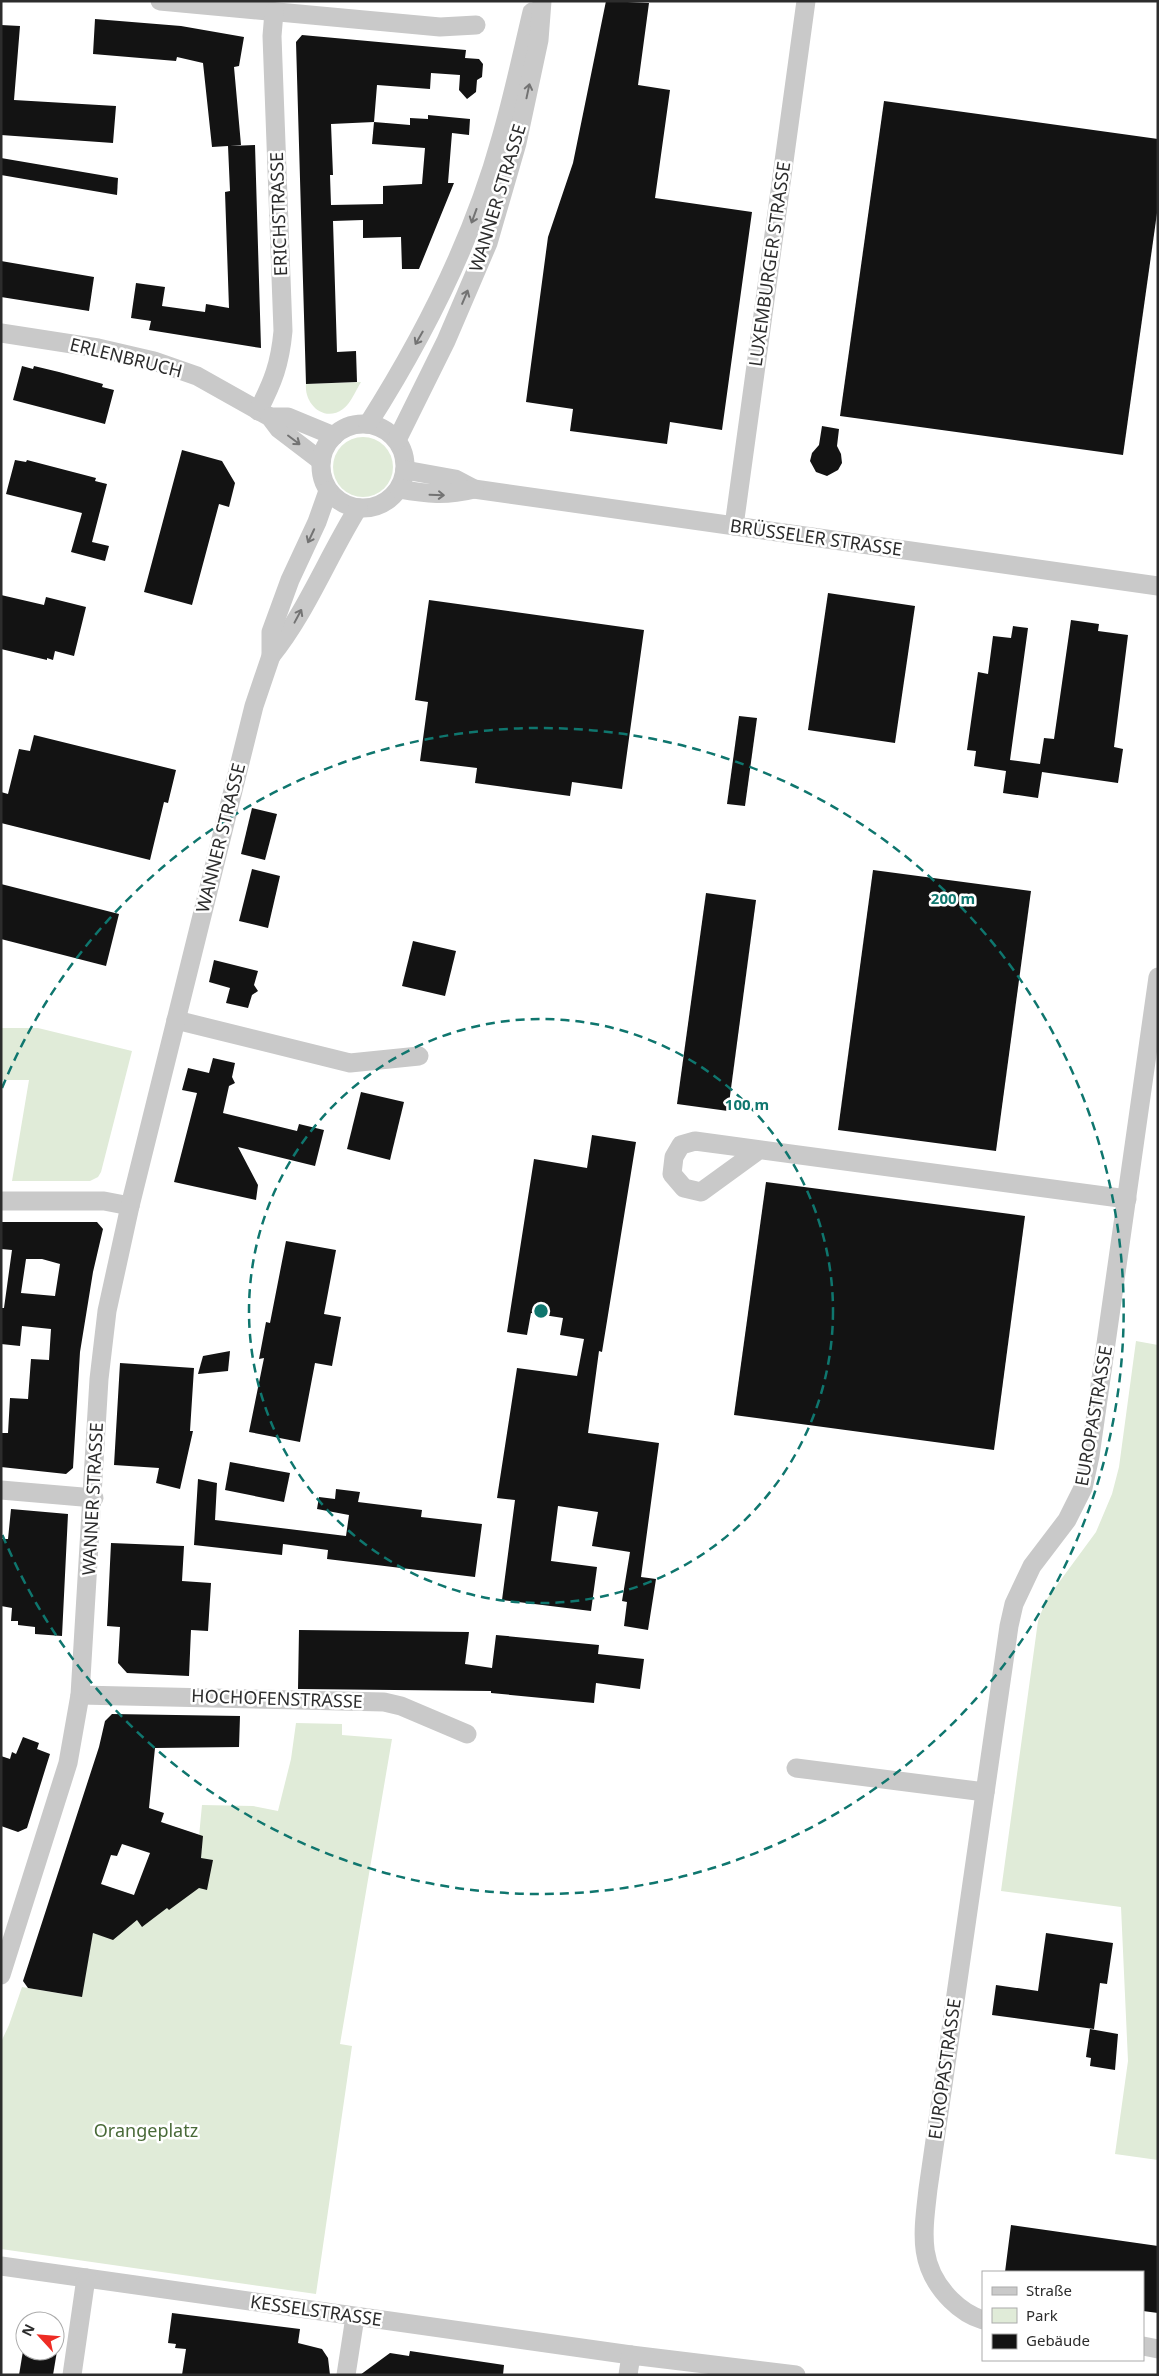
<svg xmlns="http://www.w3.org/2000/svg" width="1159" height="2376" font-family="'Noto Sans',sans-serif">
<style>
.green{fill:#e0ebd8}
.building{fill:#131313;fill-rule:evenodd}
.lines{fill:none;stroke-linecap:round;stroke-linejoin:round}
.minor{stroke:#c9c9c9;stroke-width:19}
.oneway{stroke:#737373}
.ring{fill:none;stroke:#0f766e;stroke-width:2.5;stroke-dasharray:9 6}
.labels{text-anchor:middle;stroke-width:5;stroke-linejoin:round;paint-order:stroke}
.street-label{font-size:18px;fill:#2c2c2c;stroke:#fff}
.park-label{font-size:18px;fill:#496a38;stroke:#fff}
.centre{fill:#0f766e;stroke:#fff;stroke-width:2.5}
.ring-label{font-size:15px;text-anchor:middle;font-weight:bold;fill:#0f766e;stroke:#fff;stroke-width:5;stroke-linejoin:round;paint-order:stroke}
</style>
<rect width="100%" height="100%" fill="#fff"/>
<g class="green">
<path d="M361 382C356 390 351 403 343 409 324 423 304 404 306 384Z"/>
<circle cx="363" cy="467" r="30"/>
<polygon points="1,1028 38,1028 132,1051 101,1172 98,1177 90,1181 12,1181 29,1080 1,1080"/>
<polygon points="1136,1341 1158,1345 1158,2160 1115,2154 1128,2061 1121,1907 1001,1891 1038,1621 1046,1600 1096,1532 1112,1494 1119,1467"/>
<path d="M296 1723 342 1724V1735L392 1739 340 2044 352 2046 316 2294 1 2249V2042L9 2025 22 1987 81 1997 93 1933 113 1939C135 1921 199 1876 202 1848L198 1847 202 1805 253 1806 278 1811 291 1759Z"/>
</g>
<g class="building">
<polygon points="606,1 649,3 638,85 670,90 655,198 752,212 722,430 670,422 667,444 570,431 573,409 526,402 548,237 573,163"/>
<polygon points="95,19 181,26 244,37 239,66 234,67 241,145 230,146 255,145 261,348 149,330 151,321 131,318 136,283 165,287 162,306 205,312 206,304 229,308 225,192 230,191 228,146 212,147 203,63 177,57 176,61 93,54"/>
<polygon points="1,25 20,26 14,100 116,106 113,143 1,135"/>
<path d="M302 35 466 50 465 58 479 59 483 64 482 77 477 80 476 92 467 99 459 90 460 75 431 73 430 89 377 85 374 122 410 125V118L428 119V115L470 119 469 135 452 133 448 183H454L419 269H402L401 237 363 238V220L333 221 337 352 356 351 357 382 306 384 296 42ZM374 122 372 144 425 148 422 184 383 186V204L331 205 330 175H333L331 124Z"/>
<polygon points="884,101 1158,139 1158,206 1123,455 840,416"/>
<polygon points="1,158 118,178 117,195 1,175"/>
<polygon points="1,261 94,277 89,311 1,297"/>
<polygon points="22,366 33,369 34,366 59,372 103,384 102,387 114,390 105,424 13,400"/>
<polygon points="822,426 839,429 837,446 841,454 842,463 838,470 827,476 816,472 810,461 812,453 819,445"/>
<polygon points="182,450 222,461 235,483 229,507 219,504 192,605 144,592"/>
<polygon points="15,460 26,462 27,460 96,478 95,481 107,484 92,542 109,546 105,561 71,552 82,513 6,494"/>
<polygon points="828,593 915,606 895,743 808,730"/>
<polygon points="1,595 44,605 46,597 86,607 74,656 55,651 53,660 47,658 47,660 1,649"/>
<polygon points="429,600 644,630 622,789 572,782 570,796 511,788 475,783 477,768 420,761 428,702 415,700"/>
<polygon points="1071,620 1099,624 1098,631 1128,635 1114,747 1123,749 1118,783 1042,772 1038,798 1003,793 1006,771 974,766 976,751 967,750 978,672 988,674 993,636 1011,638 1013,626 1028,628 1010,760 1040,764 1044,738 1054,739"/>
<polygon points="739,716 757,718 745,806 727,804"/>
<polygon points="34,735 176,770 168,803 164,802 150,860 1,823 1,792 8,794 19,749 30,751"/>
<polygon points="252,808 277,814 265,860 241,854"/>
<polygon points="252,869 280,876 268,928 239,921"/>
<polygon points="873,870 1031,891 996,1151 838,1130"/>
<polygon points="1,884 119,914 106,966 1,939"/>
<polygon points="706,893 756,900 728,1111 677,1104"/>
<polygon points="413,941 456,951 445,996 402,986"/>
<polygon points="214,960 258,971 254,985 258,991 252,995 248,1008 226,1003 230,988 209,982"/>
<polygon points="213,1058 235,1063 232,1077 235,1083 229,1086 223,1113 297,1131 299,1124 324,1130 315,1166 238,1147 258,1185 256,1200 174,1182 197,1093 182,1090 188,1068 209,1073"/>
<polygon points="361,1092 404,1102 390,1160 347,1149"/>
<polygon points="592,1135 636,1142 602,1352 599,1351 588,1433 659,1443 641,1577 656,1579 648,1630 624,1626 627,1602 622,1601 630,1552 592,1546 598,1512 558,1506 551,1561 597,1567 591,1611 502,1600 515,1500 497,1498 517,1368 577,1376 584,1339 560,1335 563,1318 531,1313 527,1335 507,1332 534,1159 587,1168"/>
<polygon points="766,1182 1025,1216 994,1450 734,1415"/>
<path d="M1 1222H97L103 1229 93 1272 80 1352 73 1468 66 1474 1 1467V1433H8L10 1398 28 1399 31 1359 49 1360 51 1329 22 1326 20 1346 1 1344V1308H4L12 1250 1 1249ZM26 1259H42L60 1264 55 1296 21 1293Z"/>
<polygon points="286,1241 336,1250 324,1314 341,1317 332,1366 315,1363 300,1442 249,1432 264,1358 259,1359 266,1322 270,1323"/>
<polygon points="230,1351 228,1371 198,1374 203,1356"/>
<polygon points="120,1363 194,1368 190,1431 193,1431 180,1489 156,1483 159,1468 114,1465"/>
<polygon points="230,1462 290,1473 284,1502 225,1490"/>
<polygon points="198,1479 217,1483 215,1520 346,1536 349,1515 317,1509 319,1497 335,1499 336,1489 360,1492 358,1502 422,1510 421,1517 482,1524 475,1577 327,1559 328,1550 283,1544 282,1555 194,1545"/>
<polygon points="11,1509 68,1514 62,1636 35,1634 35,1627 18,1625 18,1621 11,1621 12,1608 1,1606 1,1539 8,1539"/>
<polygon points="111,1543 184,1546 182,1581 211,1583 208,1631 191,1630 189,1676 127,1673 118,1663 120,1627 107,1626"/>
<polygon points="299,1630 469,1632 465,1664 492,1668 496,1635 599,1645 598,1654 644,1659 640,1689 596,1683 594,1703 491,1693 491,1691 298,1689"/>
<path d="M112 1714 240 1716 239 1747 155 1748 149 1808 164 1813 161 1822 203 1836 201 1858 213 1860 207 1890 199 1888 169 1910 167 1908 142 1927 137 1920 113 1940 93 1933 82 1997 28 1988 23 1981 99 1747 105 1721ZM122 1844 150 1853 134 1895 101 1884 111 1855 117 1856Z"/>
<polygon points="23,1737 39,1743 37,1749 50,1754 27,1828 18,1832 1,1826 1,1756 10,1759 12,1752 16,1754"/>
<polygon points="1046,1933 1113,1943 1107,1984 1100,1983 1094,2029 992,2015 996,1985 1038,1991"/>
<polygon points="1090,2029 1118,2034 1115,2070 1090,2066 1091,2058 1086,2057"/>
<polygon points="1011,2225 1158,2246 1158,2313 1143,2311 1143,2272 1005,2272"/>
<polygon points="172,2313 300,2329 298,2343 322,2349 328,2358 330,2375 182,2375 186,2349 175,2348 176,2344 168,2343"/>
<polygon points="23,2351 57,2351 53,2375 19,2375"/>
<polygon points="410,2351 504,2365 503,2375 360,2375 390,2353 409,2356"/>
</g>
<g class="lines">
<g class="minor">
<polyline points="160,1 440,27 476,25"/>
<polyline points="1,333 98,348 154,361 197,376 270,417 279,429 321,461"/>
<path d="M258 411C273 382 280 364 283 331L272 36 274 12"/>
<polyline points="270,417 288,417 334,436"/>
<circle cx="363" cy="466" r="42"/>
<path d="M368 424C424 336 473 239 501 138 513 97 522 54 532 12"/>
<polyline points="397,440 446,341 488,243 517,143 539,40 542,1"/>
<polyline points="405,470 455,479 474,489 1158,586"/>
<path d="M399 489C427 494 446 496 474 489"/>
<polyline points="734,526 806,1"/>
<path d="M271 656C306 613 328 556 358 508"/>
<polyline points="176,1020 350,1063 419,1056"/>
<polyline points="759,1150 701,1192 684,1188 672,1174 674,1157 681,1145 695,1141 1127,1199"/>
<polyline points="1,1201 104,1201 130,1206"/>
<polyline points="1,1490 94,1498"/>
<polyline points="80,1695 384,1702 401,1706 467,1734"/>
<polyline points="796,1768 985,1792"/>
<polyline points="1,1975 68,1763 80,1695 99,1379 107,1311 130,1206 254,706 271,656 271,632 290,580 317,522 328,491"/>
<polyline points="1,2266 631,2355"/>
<path d="M983 2320C970 2316 960 2309 951 2300 917 2266 923 2233 928 2189L1009 1626 1014 1604 1032 1566 1067 1520 1083 1488 1090 1456 1158 977"/>
<polyline points="1143,2346 1158,2349"/>
<polyline points="72,2375 86,2278"/>
<polyline points="346,2375 355,2317"/>
<polyline points="628,2375 631,2355 796,2375"/>
</g>
</g>
<defs><path id="oneway-shaft" d="M-6 0H5M1.5-3L5.5 0L1.5 3" fill="none" stroke-width="1.6" stroke-linecap="round" stroke-linejoin="round" transform="scale(1.25)"/></defs>
<g class="oneway">
<use href="#oneway-shaft" transform="translate(528 91) rotate(-78)"/>
<use href="#oneway-shaft" transform="translate(474 216) rotate(110)"/>
<use href="#oneway-shaft" transform="translate(465 297) rotate(-67)"/>
<use href="#oneway-shaft" transform="translate(419 338) rotate(120)"/>
<use href="#oneway-shaft" transform="translate(294 440) rotate(37)"/>
<use href="#oneway-shaft" transform="translate(437 495) rotate(2)"/>
<use href="#oneway-shaft" transform="translate(311 536) rotate(115)"/>
<use href="#oneway-shaft" transform="translate(298 616) rotate(-62)"/>
</g>
<g class="ring">
<circle cx="541" cy="1311" r="292"/>
<path d="M2 1088A583 583 0 1 1 2 1534"/>
</g>
<g class="labels">
<g class="street-label">
<text transform="translate(498 198) rotate(-73)" y="6">WANNER STRASSE</text>
<text transform="translate(279 214) rotate(-92)" y="6">ERICHSTRASSE</text>
<text transform="translate(770 264) rotate(-82)" y="6">LUXEMBURGER STRASSE</text>
<text transform="translate(126 358) rotate(14)" y="6">ERLENBRUCH</text>
<text transform="translate(816 538) rotate(8)" y="6">BRÜSSELER STRASSE</text>
<text transform="translate(221 838) rotate(-76)" y="6">WANNER STRASSE</text>
<text transform="translate(1094 1416) rotate(-80)" y="6">EUROPASTRASSE</text>
<text transform="translate(93 1499) rotate(-87)" y="6">WANNER STRASSE</text>
<text transform="translate(277 1699) rotate(2)" y="6">HOCHOFENSTRASSE</text>
<text transform="translate(945 2069) rotate(-82)" y="6">EUROPASTRASSE</text>
<text transform="translate(316 2311) rotate(8)" y="6">KESSELSTRASSE</text>
</g>
<g class="park-label">
<text x="146" y="2137">Orangeplatz</text>
</g>
</g>
<circle cx="541" cy="1311" r="8" class="centre"/>
<g class="ring-label">
<text x="953" y="904">200 m</text>
<text x="747" y="1110">100 m</text>
</g>
<rect width="1159" height="2376" fill="none" stroke="#2c2c2c" stroke-width="5"/>
<rect x="982" y="2271" width="162" height="90" fill="#ffffff" stroke="#ababab"/>
<rect x="992" y="2287" width="25" height="8" fill="#c9c9c9" stroke="#ababab"/>
<text x="1026" y="2296" font-size="15" fill="#2c2c2c">Straße</text>
<rect x="992" y="2308" width="25" height="15" fill="#e0ebd8" stroke="#ababab"/>
<text x="1026" y="2321" font-size="15" fill="#2c2c2c">Park</text>
<rect x="992" y="2334" width="25" height="15" fill="#131313" stroke="#ababab"/>
<text x="1026" y="2346" font-size="15" fill="#2c2c2c">Gebäude</text>
<g transform="translate(40 2336) rotate(296)"><circle r="24" fill="#ffffff" stroke="#ababab"/>
<path d="M0-4L9 19L0 12L-9 19Z" fill="#ee2c24"/>
<text y="-8" font-size="14" font-weight="bold" text-anchor="middle" fill="#2c2c2c">N</text>
</g>
</svg>
